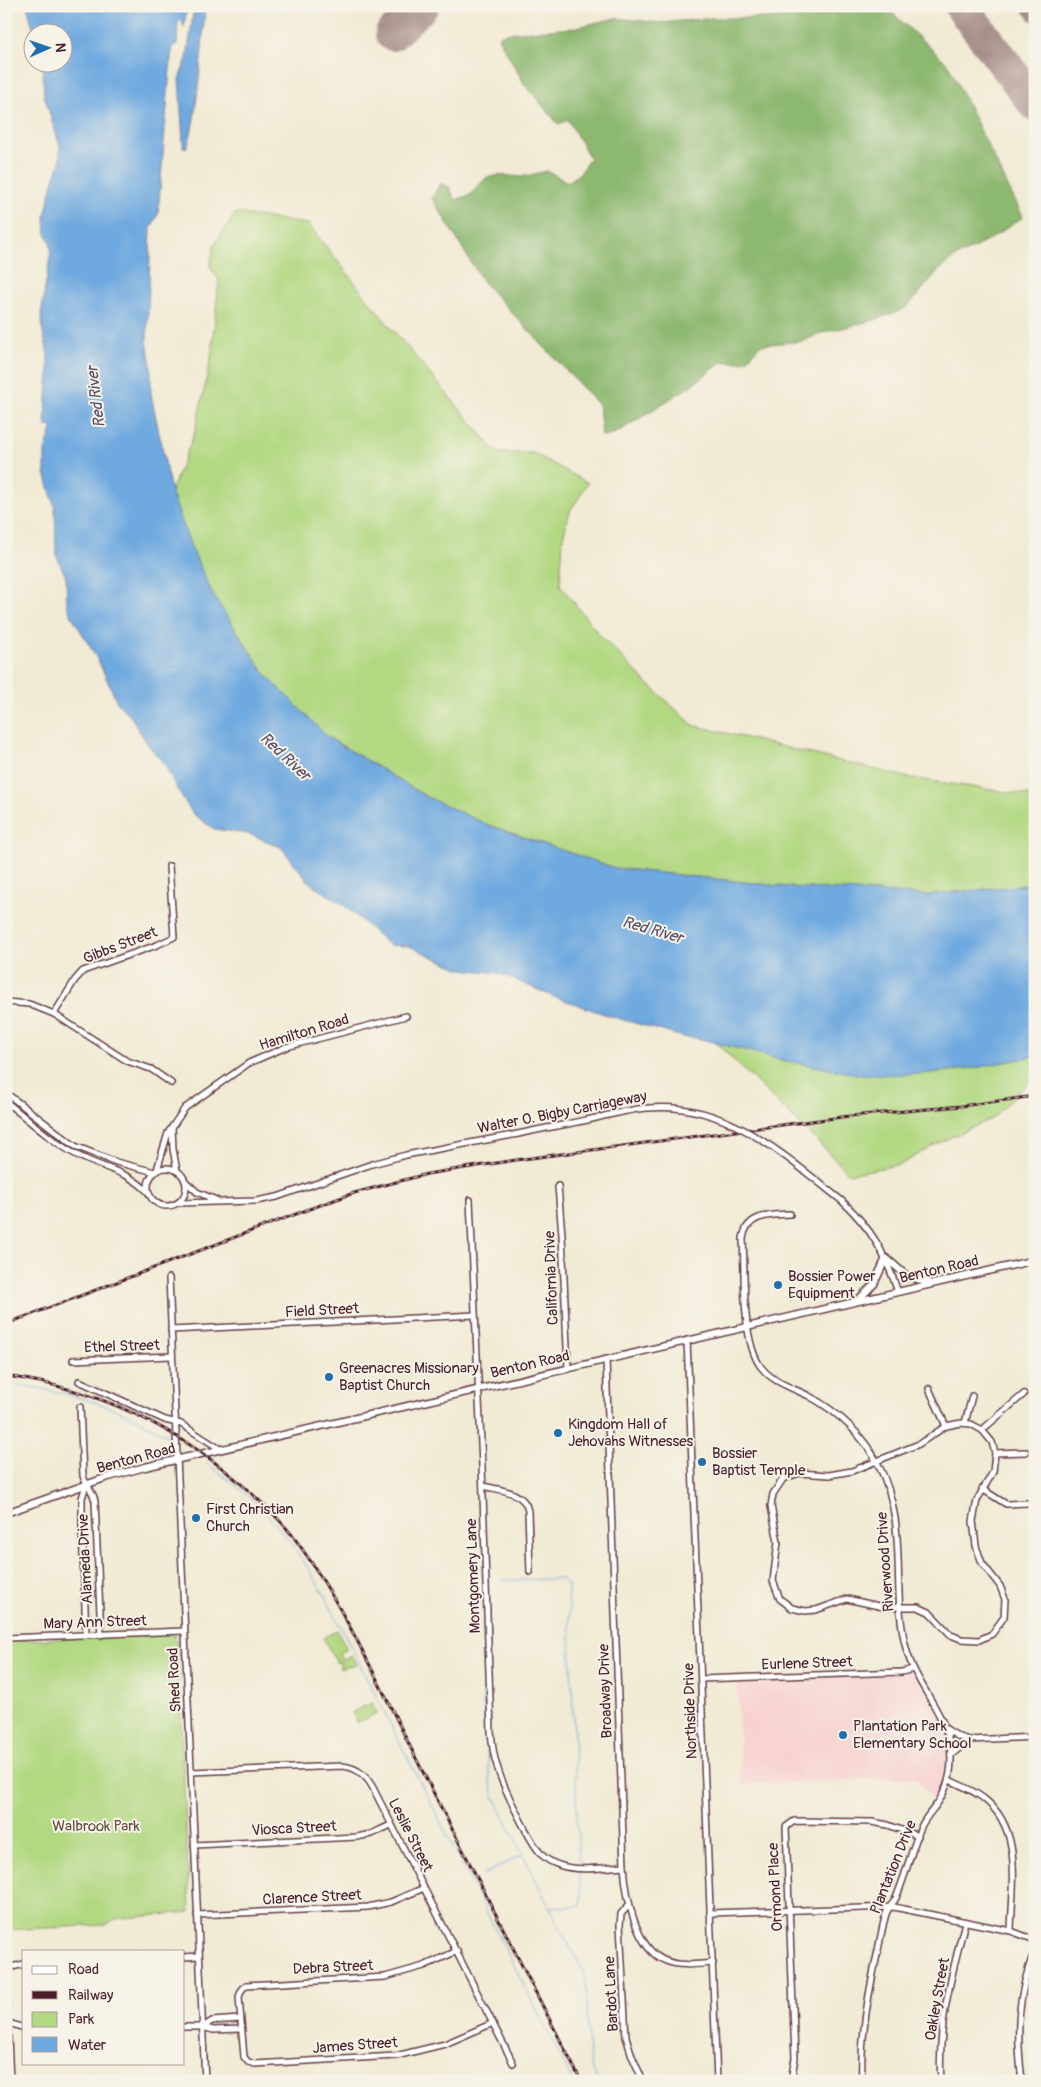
<svg xmlns="http://www.w3.org/2000/svg" width="1041" height="2087" font-family="Pangolin,sans-serif">
<style>
.built{fill:#f7d0cf}
.green{fill:#b2d882;stroke:#7e7c56}
.forest{fill:#8db870;stroke:#6c6c4e}
.water{fill:#6ea9df;stroke:#5c6485}
.lines{fill:none;stroke-linecap:round;stroke-linejoin:round}
.stream{stroke:#6ea9df;stroke-width:1}
.taxiway{stroke:#9e8480;stroke-width:14}
.runway{stroke:#9e8480;stroke-width:34}
.minor-casing{stroke:#633d44;stroke-width:8}
.major-casing{stroke:#633d44;stroke-width:9}
.minor{stroke:#fff;stroke-width:5}
.major{stroke:#fff;stroke-width:6}
.rail-casing{stroke:#4a1f2b;stroke-width:3}
.rail{stroke:#f7f3e8;stroke-width:1;stroke-dasharray:4;stroke-linecap:butt}
.minor-bridge-casing{stroke:#633d44;stroke-width:8;stroke-linecap:butt}
.minor-bridge{stroke:#fff;stroke-width:5}
.poi-dot{fill:#1f6fb2;stroke:#f7f3e8;stroke-width:2}
.labels{text-anchor:middle;stroke-width:4;stroke-linejoin:round;paint-order:stroke}
.street-label{font-size:15px;fill:#4a1f2b;stroke:#f7f3e8}
.poi-label{font-size:15px;fill:#4a1f2b;stroke:#f7f3e8;text-anchor:start}
.park-label{font-size:15px;fill:#644d41;stroke:#f7f3e8}
.water-label{font-size:16px;font-style:italic;fill:#574f6a;stroke:#f7f3e8}
</style>
<rect width="100%" height="100%" fill="#f7f3e8"/>
<filter id="ink" filterUnits="userSpaceOnUse"><feTurbulence type="fractalNoise" baseFrequency=".02" numOctaves="2"/><feDisplacementMap in="SourceGraphic" scale="10" xChannelSelector="R" yChannelSelector="G"/><feConvolveMatrix kernelMatrix="1 2 1 2 8 2 1 2 1" color-interpolation-filters="sRGB"/></filter>
<filter id="wash" filterUnits="userSpaceOnUse"><feTurbulence type="fractalNoise" baseFrequency=".0096" numOctaves="4" result="noise"/><feDisplacementMap in="SourceGraphic" scale="20" xChannelSelector="R" yChannelSelector="G"/><feGaussianBlur stdDeviation="1.12" result="paint"/><feColorMatrix in="noise" values="0 0 0 0 0 0 0 0 0 0 0 0 0 0 0 0 0 1.4 0 .05"/><feComposite in="paint" operator="in"/></filter>
<g filter="url(#wash)">
<rect width="100%" height="100%" fill="#f1ead4"/>
<polygon class="built" points="913,1669 947,1732 950,1774 937,1804 915,1778 741,1784 737,1678 902,1672"/>
<g class="green">
<polygon points="236,213 308,224 386,322 497,453 533,453 588,483 570,511 563,537 560,585 599,634 648,684 693,725 910,778 1035,796 1035,884 927,895 789,887 615,868 488,825 425,796 328,737 265,674 213,595 191,547 171,491 195,432 211,358 219,280 210,267 214,245"/>
<polygon points="714,1041 786,1061 863,1075 921,1074 975,1068 1035,1056 1035,1080 1030,1081 993,1118 936,1144 902,1164 849,1174 812,1136"/>
<polygon points="337,1630 347,1649 339,1653 342,1660 351,1655 356,1664 340,1669 340,1662 337,1663 323,1638"/>
<polygon points="172,1634 176,1636 174,1637 177,1642 190,1912 115,1919 106,1925 6,1930 6,1641"/>
<polygon points="372,1703 377,1713 357,1723 352,1712"/>
</g>
<polygon class="forest" points="888,9 948,64 1023,217 989,240 954,258 937,272 907,307 900,311 871,321 821,333 804,341 760,345 748,359 741,362 722,362 692,385 621,430 609,436 602,436 599,405 483,282 432,198 440,184 450,187 455,200 470,195 486,178 499,175 521,177 547,171 568,182 580,173 590,158 568,120 558,124 525,85 498,37 507,33 573,28 616,18 661,23 712,18 769,18"/>
<g class="water">
<polygon points="27,6 187,6 184,27 181,20 178,21 177,44 173,47 171,57 158,214 151,228 147,341 151,366 151,394 171,491 191,547 213,595 265,674 328,737 425,796 488,825 615,868 789,887 927,895 1035,884 1035,1056 975,1068 921,1074 863,1075 786,1061 697,1038 683,1037 610,1016 552,996 499,973 460,969 409,946 389,945 344,905 310,883 281,847 249,834 214,829 193,814 177,789 165,765 148,745 131,717 118,704 98,660 70,613 67,604 66,577 57,557 56,547 55,508 45,473 45,451 52,429 52,426 47,427 45,423 49,371 47,349 42,328 41,314 51,250 50,242 46,233 45,216 53,182 60,163 60,146 44,95 42,63 62,62 62,32 34,32"/>
<path d="M194 6H205C204 29 196 135 186 148L183 147V142L179 79 187 58Z"/>
</g>
<g class="lines">
<g class="stream">
<path d="M6 1383C64 1391 122 1405 171 1439"/>
<path d="M206 1463C222 1475 239 1487 254 1501 283 1528 305 1562 325 1596L573 2081"/>
<polyline points="503,1580 562,1579 568,1585 579,1862"/>
<polyline points="482,1686 490,1781 494,1796 555,1919 582,1969 586,1982 589,2054 591,2066 598,2081"/>
<polyline points="483,1875 522,1855"/>
<polyline points="550,1907 581,1906 580,1873"/>
</g>
<polyline class="taxiway" points="1028,6 1035,15"/>
<g class="runway">
<polyline points="961,6 1035,104"/>
<polyline points="392,34 422,6"/>
</g>
</g>
</g>
<g filter="url(#ink)">
<g class="lines">
<g class="minor-casing">
<g id="minor">
<polyline points="6,1002 29,1004 54,1014 127,1061 151,1069 171,1083"/>
<polyline points="54,1014 75,980 83,971 157,945 174,937 169,866"/>
<polyline points="6,1093 75,1146 116,1162 155,1172"/>
<path d="M6 1102C29 1120 51 1141 77 1155 103 1169 127 1170 148 1192"/>
<polyline points="172,1127 173,1149 177,1171"/>
<circle cx="167" cy="1187" r="19"/>
<polyline points="157,1170 168,1133 185,1108 249,1063 286,1047 406,1016"/>
<polyline points="185,1181 197,1192 216,1200"/>
<polyline points="558,1186 562,1235 568,1369"/>
<path d="M470 1200 482 1466 491 1731C492 1743 493 1755 497 1766 502 1785 529 1841 542 1855 547 1860 553 1863 559 1865 578 1872 604 1867 624 1866"/>
<path d="M842 1201C872 1229 885 1253 898 1292"/>
<polyline points="178,1203 256,1201 277,1197 372,1164 406,1155 518,1134"/>
<path d="M790 1214C770 1215 746 1214 743 1239 745 1272 741 1341 761 1367 772 1382 793 1388 809 1396 838 1412 863 1435 878 1464 910 1526 890 1585 906 1648 915 1684 944 1710 950 1746 953 1767 949 1787 937 1804 931 1812 925 1818 921 1827 911 1850 906 1875 896 1898 893 1904 888 1908 886 1914 882 1927 880 1942 877 1955 868 1997 860 2038 862 2081"/>
<polyline points="169,1278 205,2081"/>
<polyline points="171,1330 475,1315"/>
<polyline points="687,1340 717,2081"/>
<polyline points="73,1360 172,1356"/>
<path d="M606 1360 624 1866C626 1895 635 1950 666 1961 681 1967 698 1964 713 1963"/>
<polyline points="79,1381 165,1420 181,1424 220,1449"/>
<polyline points="929,1389 946,1426"/>
<path d="M80 1407 83 1476C86 1485 93 1491 95 1501L101 1635"/>
<polygon points="961,1423 971,1424 982,1430 992,1442 995,1453 993,1472 977,1500 973,1521 976,1546 982,1563 1000,1586 1005,1599 1004,1617 992,1634 979,1640 961,1639 951,1635 929,1612 918,1607 883,1607 847,1599 816,1610 805,1611 792,1608 780,1599 773,1581 778,1542 771,1506 773,1494 783,1479 799,1473 829,1475 852,1471 919,1444 946,1426"/>
<polyline points="965,1423 972,1396"/>
<polyline points="982,1430 1024,1394"/>
<polyline points="995,1453 1026,1452"/>
<polyline points="86,1485 82,1498 82,1526 86,1635"/>
<path d="M483 1486C499 1490 525 1491 528 1511L530 1572"/>
<polyline points="982,1489 1006,1504 1028,1503"/>
<polyline points="6,1638 184,1631"/>
<polyline points="701,1679 902,1672 913,1669"/>
<polyline points="946,1729 959,1737 969,1740"/>
<polyline points="951,1755 969,1740 1035,1737"/>
<path d="M191 1772 342 1766C356 1767 365 1774 372 1786L513 2063"/>
<path d="M949 1780C960 1785 973 1790 983 1798 1024 1829 1012 1886 1011 1931"/>
<polyline points="194,1845 357,1837 371,1834 391,1825"/>
<polyline points="629,1905 621,1914 620,1925 626,2037 632,2056 643,2081"/>
<polyline points="710,1913 894,1907 1011,1931 1035,1940"/>
<polyline points="197,1915 368,1907 391,1902 424,1888"/>
<polyline points="457,1951 424,1966 385,1977 246,1985 241,1991 239,1997 244,2057 248,2062 255,2064 396,2056 445,2044 493,2023"/>
<polyline points="184,1957 199,1956"/>
<polyline points="6,1975 12,1967 24,1964"/>
<polyline points="6,1993 10,2081"/>
<polyline points="6,2022 24,2028"/>
<polyline points="184,2027 203,2027 213,2030 241,2029"/>
<polyline points="203,2027 212,2021 240,2019"/>
<polyline points="717,2080 733,2081"/>
<polyline points="791,2081 795,2058 786,1827 794,1821 872,1822 888,1825 918,1836"/>
<path d="M941 2081C937 2026 952 1974 965 1922"/>
<path d="M1022 2081C1016 2033 1017 1995 1035 1950"/>
</g>
</g>
<g class="major-casing">
<g id="major">
<polyline points="857,1301 874,1284 886,1258 907,1276 930,1283"/>
<polyline points="6,1513 105,1478 145,1467 1035,1260"/>
</g>
</g>
<use href="#minor" class="minor"/>
<use href="#major" class="major"/>
<g class="rail-casing">
<g id="rail">
<polyline points="6,1324 312,1208 354,1193 427,1174 516,1160 850,1116 961,1106 1035,1096"/>
<path d="M6 1376C99 1389 179 1427 249 1491 267 1507 284 1523 298 1543 349 1614 384 1696 424 1774 476 1876 528 1978 581 2081"/>
</g>
</g>
<use href="#rail" class="rail"/>
<g class="minor-bridge-casing">
<path id="minor-bridge" d="M518 1134C544 1128 570 1124 596 1118 613 1114 631 1109 648 1108 727 1101 785 1156 842 1201"/>
</g>
<use href="#minor-bridge" class="minor-bridge"/>
</g>
</g>
<g class="poi-dot">
<circle cx="778" cy="1285" r="5"/>
<circle cx="329" cy="1377" r="5"/>
<circle cx="558" cy="1433" r="5"/>
<circle cx="702" cy="1462" r="5"/>
<circle cx="196" cy="1518" r="5"/>
<circle cx="843" cy="1735" r="5"/>
</g>
<g class="labels">
<g class="street-label">
<text transform="translate(120 945) rotate(-21)" y="5">Gibbs Street</text>
<text transform="translate(304 1032) rotate(-17)" y="5">Hamilton Road</text>
<text transform="translate(562 1112) rotate(-11)" y="5">Walter O. Bigby Carriageway</text>
<text transform="translate(939 1269) rotate(-13)" y="5">Benton Road</text>
<text transform="translate(551 1278) rotate(-92)" y="5">California Drive</text>
<text transform="translate(322 1310) rotate(-3)" y="5">Field Street</text>
<text transform="translate(122 1346) rotate(-2)" y="5">Ethel Street</text>
<text transform="translate(530 1364) rotate(-13)" y="5">Benton Road</text>
<text transform="translate(136 1458) rotate(-15)" y="5">Benton Road</text>
<text transform="translate(85 1559) rotate(-93)" y="5">Alameda Drive</text>
<text transform="translate(885 1562) rotate(-94)" y="5">Riverwood Drive</text>
<text transform="translate(473 1576) rotate(-92)" y="5">Montgomery Lane</text>
<text transform="translate(95 1622) rotate(-2)" y="5">Mary Ann Street</text>
<text transform="translate(807 1663) rotate(-2)" y="5">Eurlene Street</text>
<text transform="translate(174 1680) rotate(-93)" y="5">Shed Road</text>
<text transform="translate(605 1691) rotate(-92)" y="5">Broadway Drive</text>
<text transform="translate(690 1711) rotate(-92)" y="5">Northside Drive</text>
<text transform="translate(294 1828) rotate(-3)" y="5">Viosca Street</text>
<text transform="translate(411 1835) rotate(63)" y="5">Leslie Street</text>
<text transform="translate(893 1867) rotate(-68)" y="5">Plantation Drive</text>
<text transform="translate(775 1887) rotate(-93)" y="5">Ormond Place</text>
<text transform="translate(312 1897) rotate(-3)" y="5">Clarence Street</text>
<text transform="translate(333 1967) rotate(-3)" y="5">Debra Street</text>
<text transform="translate(611 1994) rotate(-93)" y="5">Bardot Lane</text>
<text transform="translate(937 1999) rotate(-80)" y="5">Oakley Street</text>
<text transform="translate(355 2045) rotate(-4)" y="5">James Street</text>
</g>
<g class="poi-label">
<text x="788" y="1281">Bossier Power<tspan x="788" dy="17">Equipment</tspan></text>
<text x="339" y="1373">Greenacres Missionary<tspan x="339" dy="17">Baptist Church</tspan></text>
<text x="568" y="1429">Kingdom Hall of<tspan x="568" dy="17">Jehovahs Witnesses</tspan></text>
<text x="712" y="1458">Bossier<tspan x="712" dy="17">Baptist Temple</tspan></text>
<text x="206" y="1514">First Christian<tspan x="206" dy="17">Church</tspan></text>
<text x="853" y="1731">Plantation Park<tspan x="853" dy="17">Elementary School</tspan></text>
</g>
<g class="park-label">
<text x="96" y="1831">Walbrook Park</text>
</g>
<g class="water-label">
<text transform="translate(95 397) rotate(-97)" y="6">Red River</text>
<text transform="translate(286 756) rotate(43)" y="6">Red River</text>
<text transform="translate(653 929) rotate(16)" y="6">Red River</text>
</g>
</g>
<rect width="1041" height="2087" fill="none" stroke="#f7f3e8" stroke-width="25"/>
<rect x="22" y="1950" width="162" height="115" fill="#f7f3e8" stroke="#b29e9c"/>
<rect x="32" y="1966" width="25" height="8" fill="#ffffff" stroke="#b29e9c"/>
<text x="68" y="1974" font-size="15" fill="#4a1f2b">Road</text>
<rect x="32" y="1991" width="25" height="8" fill="#4a1f2b" stroke="#b29e9c"/>
<text x="68" y="2000" font-size="15" fill="#4a1f2b">Railway</text>
<rect x="32" y="2012" width="25" height="15" fill="#b2d882" stroke="#b29e9c"/>
<text x="68" y="2024" font-size="15" fill="#4a1f2b">Park</text>
<rect x="32" y="2037" width="25" height="15" fill="#6ea9df" stroke="#b29e9c"/>
<text x="68" y="2050" font-size="15" fill="#4a1f2b">Water</text>
<g transform="translate(48 48) rotate(88)"><circle r="24" fill="#f7f3e8" stroke="#b29e9c"/>
<path d="M0-4L9 19L0 12L-9 19Z" fill="#1f6fb2"/>
<text y="-8" font-size="14" font-weight="bold" text-anchor="middle" fill="#4a1f2b">N</text>
</g>
</svg>
